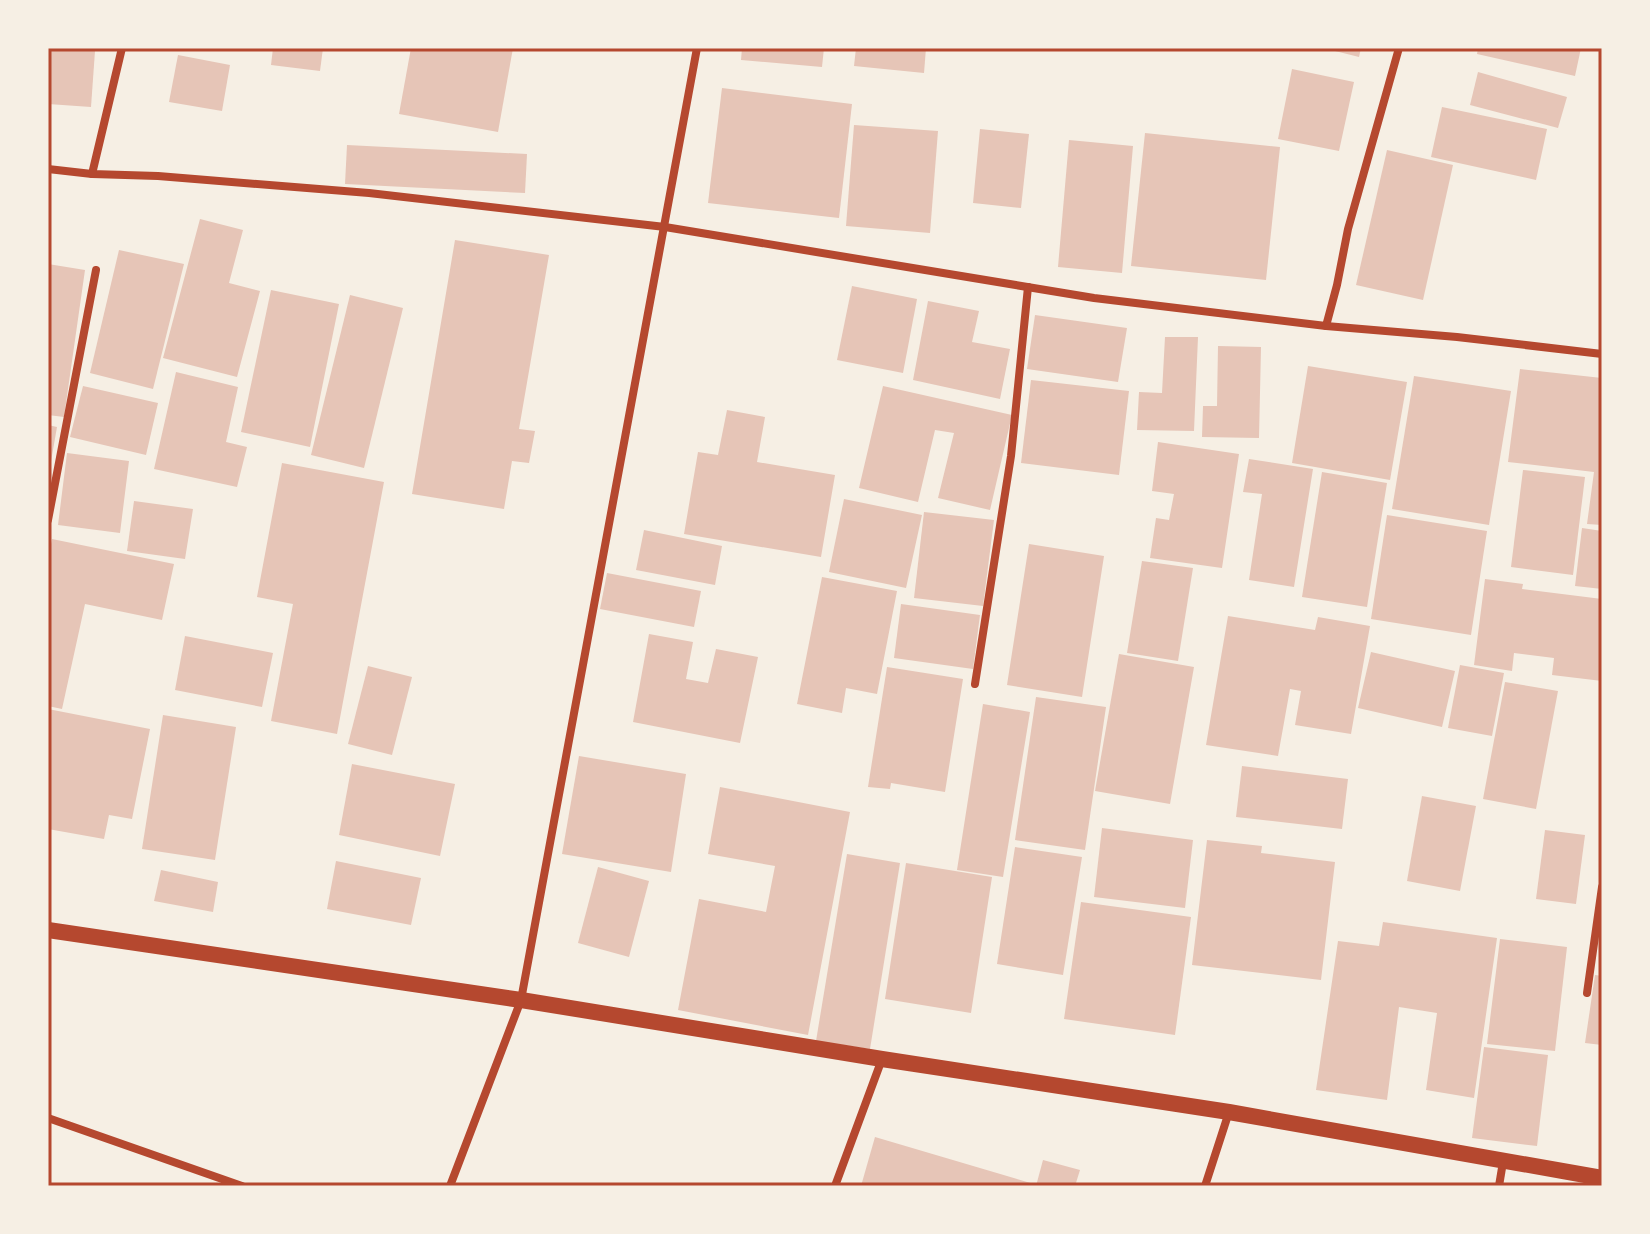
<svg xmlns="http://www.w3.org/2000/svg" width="1650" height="1234" font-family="Barlow,sans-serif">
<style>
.building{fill:#e6c5b7}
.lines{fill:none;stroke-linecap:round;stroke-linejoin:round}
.minor{stroke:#b5482f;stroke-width:8}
.secondary{stroke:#b5482f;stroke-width:16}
.neatline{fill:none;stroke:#b5482f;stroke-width:3}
</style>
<rect width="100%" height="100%" fill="#f6efe4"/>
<g class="building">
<polygon points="48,48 95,51 91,107 48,104"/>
<polygon points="273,48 323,48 320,71 271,65"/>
<polygon points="411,48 513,48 498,132 399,114"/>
<polygon points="742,48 824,48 822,67 741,60"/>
<polygon points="856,48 926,48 924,73 854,66"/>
<polygon points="1323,48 1361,48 1359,57"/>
<polygon points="1478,48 1581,48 1575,76 1477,54"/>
<polygon points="178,55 230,65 222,111 169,102"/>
<polygon points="1292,69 1354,82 1339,151 1278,139"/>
<polygon points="1478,72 1567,97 1558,128 1470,105"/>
<polygon points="722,88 852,104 839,218 708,203"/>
<polygon points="1442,107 1547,129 1536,180 1431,157"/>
<polygon points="854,125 938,131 930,233 846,226"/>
<polygon points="980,129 1029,134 1021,208 973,203"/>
<polygon points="1145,133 1280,147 1266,280 1131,266"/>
<polygon points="1069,140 1133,146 1122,273 1058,267"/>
<polygon points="347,145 527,154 525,193 345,184"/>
<polygon points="1387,150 1453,165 1423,300 1356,285"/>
<polygon points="200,219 243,230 229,283 260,291 237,377 163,358"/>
<polygon points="455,240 549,255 519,429 535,431 529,463 512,461 504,509 412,494"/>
<polygon points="119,250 184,264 153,389 90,373"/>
<polygon points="48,264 85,270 64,417 48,415"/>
<polygon points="852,286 917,299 903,373 837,360"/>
<polygon points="271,290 339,304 310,447 241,432"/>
<polygon points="350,295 403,308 364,468 311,455"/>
<polygon points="928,301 979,311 972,342 1010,349 1000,399 913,380"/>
<polygon points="1035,315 1127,328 1118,382 1027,369"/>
<polygon points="1165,337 1198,337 1194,431 1137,430 1139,392 1162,393"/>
<polygon points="1218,346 1261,347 1259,438 1202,437 1203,406 1217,406"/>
<polygon points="1308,366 1407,382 1390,480 1292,463"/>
<polygon points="1520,369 1602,378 1602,525 1587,524 1594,472 1508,462"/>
<polygon points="176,372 238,387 226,442 247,447 237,487 154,469"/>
<polygon points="1414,376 1511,391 1489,525 1392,509"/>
<polygon points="1031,380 1129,391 1119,475 1021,463"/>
<polygon points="83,386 158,403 146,455 70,437"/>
<polygon points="883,386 1012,415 990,510 938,498 954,433 935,430 918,502 859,488"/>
<polygon points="727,410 765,417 757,462 835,475 821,557 684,534 698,452 718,455"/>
<polygon points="48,425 57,427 50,467 48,467"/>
<polygon points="1158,442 1239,454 1222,568 1150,558 1156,518 1169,520 1174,494 1152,491"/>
<polygon points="67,453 129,461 120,533 58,525"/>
<polygon points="1249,459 1313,469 1294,587 1249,580 1262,494 1243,492"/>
<polygon points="282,463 384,482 337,734 271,721 293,604 257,597"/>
<polygon points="1523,470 1585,477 1573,575 1511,567"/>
<polygon points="1322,472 1387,483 1367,607 1302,597"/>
<polygon points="844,499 922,515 906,588 829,572"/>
<polygon points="134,501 193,509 185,559 127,551"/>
<polygon points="924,512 994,520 983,606 914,598"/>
<polygon points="1387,515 1487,531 1471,635 1371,619"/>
<polygon points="1582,528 1602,531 1602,589 1575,586"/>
<polygon points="644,530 722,546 715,585 636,570"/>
<polygon points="52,539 174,564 162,620 85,604 62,709 48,706 48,559"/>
<polygon points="1029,544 1104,556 1082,697 1007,685"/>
<polygon points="1142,561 1193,568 1178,661 1127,653"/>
<polygon points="607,573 701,591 694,627 600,609"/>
<polygon points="822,577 897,591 877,694 846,688 842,713 797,704"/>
<polygon points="1485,579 1523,584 1522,589 1602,599 1602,681 1552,675 1554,658 1514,653 1512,671 1474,665"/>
<polygon points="901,604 980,615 973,669 894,658"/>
<polygon points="1228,616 1315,630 1318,617 1370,626 1351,734 1295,725 1301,691 1290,689 1278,756 1206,745"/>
<polygon points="649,634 693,642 686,679 708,683 716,649 758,657 740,743 633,722"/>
<polygon points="185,636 273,653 262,707 175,690"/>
<polygon points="1371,652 1455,671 1442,727 1358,708"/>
<polygon points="1119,654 1194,667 1170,804 1095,791"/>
<polygon points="1460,665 1504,673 1492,736 1448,728"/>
<polygon points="368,666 412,677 392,755 348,744"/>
<polygon points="887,667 963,679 945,792 891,783 890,789 868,787"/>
<polygon points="1505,682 1558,691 1536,809 1483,799"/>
<polygon points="1036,697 1106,707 1085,850 1015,840"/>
<polygon points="983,704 1030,712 1003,877 957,870"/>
<polygon points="48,709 150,729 132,819 109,815 104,839 48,829 51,806 48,805"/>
<polygon points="163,715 236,727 215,860 142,849"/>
<polygon points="579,756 686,774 671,872 562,854"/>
<polygon points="352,764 455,784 440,856 339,835"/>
<polygon points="1242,766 1348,779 1342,829 1236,817"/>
<polygon points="720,787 850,812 808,1035 678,1010 699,899 766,912 775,866 708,854"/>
<polygon points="1422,796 1476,806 1460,891 1407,881"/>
<polygon points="1102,828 1193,840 1185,908 1094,897"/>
<polygon points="1545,830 1585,835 1576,904 1536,899"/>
<polygon points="1207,840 1262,846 1261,853 1335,862 1321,980 1192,965"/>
<polygon points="1015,847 1082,857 1063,975 997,964"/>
<polygon points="847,854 900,863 870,1049 816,1041"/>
<polygon points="336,861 421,878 411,925 327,909"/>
<polygon points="906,863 992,877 971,1013 885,999"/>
<polygon points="598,867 649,881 629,957 578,943"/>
<polygon points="161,870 218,882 213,912 154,901"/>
<polygon points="1081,902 1191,917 1175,1035 1064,1019"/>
<polygon points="1383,922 1497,938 1474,1098 1426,1090 1437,1013 1399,1007 1387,1100 1316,1090 1338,941 1379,946"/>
<polygon points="1500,939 1567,947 1555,1051 1487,1044"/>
<polygon points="1595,975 1602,976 1602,1045 1585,1043"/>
<polygon points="1484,1047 1548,1055 1537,1146 1472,1138"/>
<polygon points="875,1137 1034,1184 1033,1186 861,1186"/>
<polygon points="1043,1160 1080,1170 1075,1186 1036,1186"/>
</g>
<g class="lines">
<g class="minor">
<polyline points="48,169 92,174 158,176 369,193 665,227 1094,298 1326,326 1457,337 1602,354"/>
<polyline points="92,174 122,48"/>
<polyline points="1326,326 1337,285 1348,229 1399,48"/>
<polyline points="48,520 96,270"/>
<polyline points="975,684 1011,456 1028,287"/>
<polyline points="1587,993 1602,887"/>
<polyline points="48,1118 242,1186"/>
<polyline points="450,1186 521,1000 697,48"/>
<polyline points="835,1186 882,1059"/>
<polyline points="1205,1186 1229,1112"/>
<polyline points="1499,1186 1503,1162"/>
</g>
<polyline class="secondary" points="48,930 521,1000 882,1059 1229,1112 1602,1178"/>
</g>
<rect width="1650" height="1234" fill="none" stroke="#f6efe4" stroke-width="100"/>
<rect x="50" y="50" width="1550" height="1134" class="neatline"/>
</svg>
